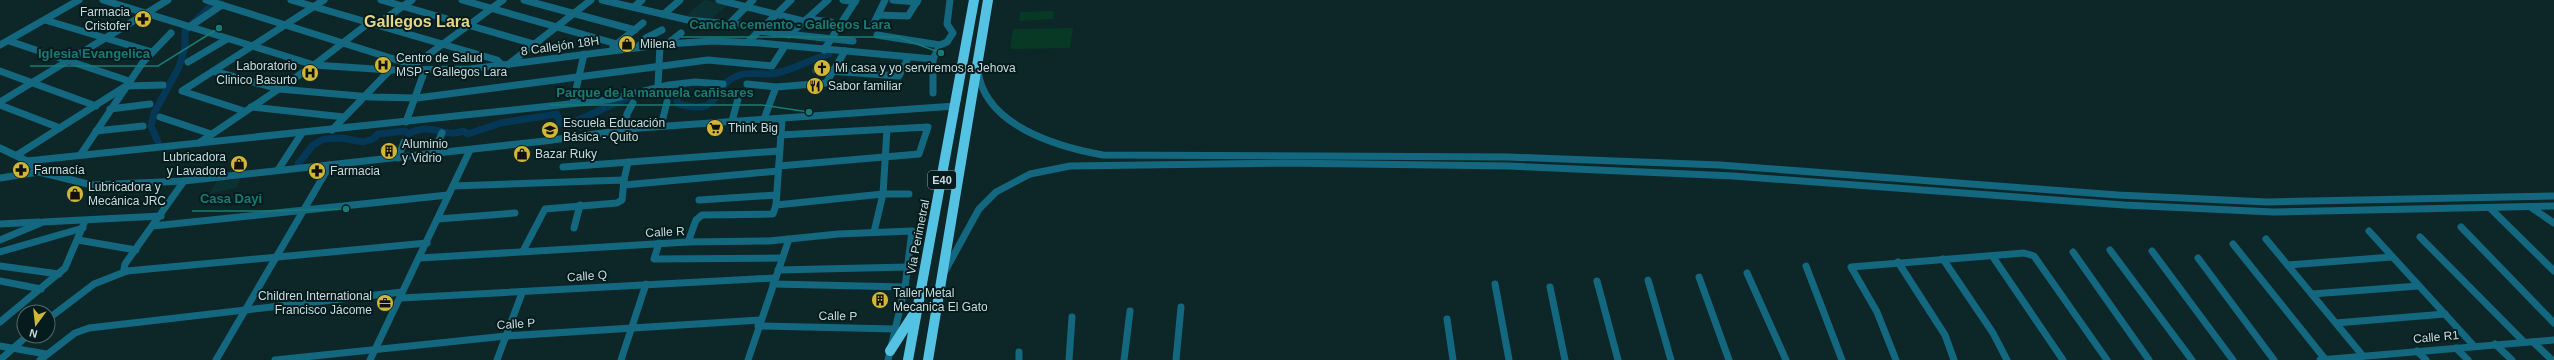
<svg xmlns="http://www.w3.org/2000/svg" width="2554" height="360" font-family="Arial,sans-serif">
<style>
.built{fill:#0c3133}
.green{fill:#083924}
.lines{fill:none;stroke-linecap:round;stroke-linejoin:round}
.canal{stroke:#053857;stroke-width:7}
.minor{stroke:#13687f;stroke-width:7}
.highway{stroke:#54c2e3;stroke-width:10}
.labels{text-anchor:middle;stroke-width:4;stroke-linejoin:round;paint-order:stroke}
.shield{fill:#041c1e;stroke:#8fa0a2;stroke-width:1}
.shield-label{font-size:11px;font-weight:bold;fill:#cbd9da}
.poi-label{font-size:12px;fill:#cbd9da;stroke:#041c1e;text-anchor:start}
.street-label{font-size:12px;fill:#cbd9da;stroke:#041c1e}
.district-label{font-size:16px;font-weight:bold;fill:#e7d587;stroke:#041c1e}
.leader{fill:none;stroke:#187b73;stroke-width:1.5}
.callout-dot{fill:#187b73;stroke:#041c1e;stroke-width:1.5}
.callout-label{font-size:13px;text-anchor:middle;font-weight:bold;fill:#187b73;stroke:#041c1e;stroke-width:4;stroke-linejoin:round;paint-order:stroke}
</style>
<rect width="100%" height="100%" fill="#0d2628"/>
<g class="built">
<polygon points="704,0 729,4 711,19 685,17"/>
<polygon points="376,164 368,178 356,178 364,165"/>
<polygon points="241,179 236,188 209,194 216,182"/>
</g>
<g class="green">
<polygon points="1054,11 1053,19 1019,21 1020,12"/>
<polygon points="1073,28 1070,48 1010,49 1013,29"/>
</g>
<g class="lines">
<g class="canal">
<path d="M663 87 675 89 678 104C726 117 708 85 740 75 752 71 765 76 777 73 795 69 811 59 829 54"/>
<polyline points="158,142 151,126 154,113 179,67 185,47 185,31 217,0"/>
<path d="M298 164 313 145 324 139 341 138 363 142 373 139 378 134 405 131 409 134C430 121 446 139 463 131L468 134 501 123 557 114 560 123 567 125 632 96"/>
</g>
<g class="minor">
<polyline points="103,0 314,65 390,70 470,69 667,44 713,41 760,43 933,59"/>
<polyline points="206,0 413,65"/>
<polyline points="291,0 497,60 502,65"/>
<polyline points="381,0 534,44"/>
<polyline points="462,0 617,44"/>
<polyline points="524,0 635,30"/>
<polyline points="602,0 688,20 761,27"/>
<polyline points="719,0 803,21"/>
<polyline points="843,0 855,2"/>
<polyline points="893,0 917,2"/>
<polyline points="634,7 642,0"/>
<polyline points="664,14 680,0"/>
<polyline points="878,15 908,16 918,0"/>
<polyline points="807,19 831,22"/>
<polyline points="45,20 152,52"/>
<polyline points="730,23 753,0"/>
<polyline points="377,24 412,0"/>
<polyline points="873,25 885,0"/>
<polyline points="189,27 222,5"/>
<polyline points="757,31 853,41"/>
<polyline points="789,35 828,0"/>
<polyline points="877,35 940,45 933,59 933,93"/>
<polyline points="9,41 129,81"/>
<polyline points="748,42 791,0"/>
<polyline points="667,44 681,33"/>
<polyline points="0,45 79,0"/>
<polyline points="940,45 947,42 953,33 947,24 950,0"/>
<polyline points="613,47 643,23"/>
<polyline points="638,47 646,38 662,30"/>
<polyline points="824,50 856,0"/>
<polyline points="188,62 227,39"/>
<polyline points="509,64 591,0"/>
<polyline points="410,68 503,0"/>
<polyline points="816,70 899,76 908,58"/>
<polyline points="0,71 96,106"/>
<polyline points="213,71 279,89 371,97 417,98 708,60 772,66 785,46"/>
<path d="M978 71C985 126 1058 147 1103 155L1508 157 1720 165 2118 195 2267 202 2554 196"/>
<polyline points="747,84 776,87"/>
<polyline points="658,86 660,45"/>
<polyline points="0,102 168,0"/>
<polyline points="573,103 584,54"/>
<polyline points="0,105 60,128"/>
<polyline points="251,107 344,117"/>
<polyline points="110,109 150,104"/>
<polyline points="244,111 182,91 324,0"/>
<polyline points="160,117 211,134"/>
<polyline points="764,119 776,87 826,83 845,51"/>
<polyline points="732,121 738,99"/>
<polyline points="406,122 425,70"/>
<polyline points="661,126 667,102"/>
<polyline points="332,130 390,70"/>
<polyline points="625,130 627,114 633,103"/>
<polyline points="96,131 143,126"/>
<polyline points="199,143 314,65 370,22"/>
<polyline points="0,148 27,161 39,172"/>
<polyline points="81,154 143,62 171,33"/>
<polyline points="433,154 442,133"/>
<polyline points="17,155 126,86 163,85"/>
<polyline points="398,158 404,142"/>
<polyline points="27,161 607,100 669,85 695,82 723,84"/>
<polyline points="779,166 919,154 928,127 780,135"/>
<polyline points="563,167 779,151"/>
<polyline points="278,170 302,133"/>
<polyline points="0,178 39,172 92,185 184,181 545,141 639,128 955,106"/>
<polyline points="624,180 628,162"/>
<polyline points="624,185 778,171"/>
<polyline points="453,186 624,180 622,200 617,203 545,209 523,251"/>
<polyline points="699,200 776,195"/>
<polyline points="776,205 883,194 909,194"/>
<polyline points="2532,208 2554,223"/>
<polyline points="2491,209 2554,271"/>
<polyline points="438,219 515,213"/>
<polyline points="0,224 39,222"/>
<polyline points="153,226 448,195"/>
<polyline points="2461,227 2554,323"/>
<polyline points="574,228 580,205"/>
<polyline points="2369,231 2474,346"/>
<polyline points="874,232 883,194 887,129"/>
<polyline points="2420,237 2524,342"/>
<polyline points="2266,239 2363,356"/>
<polyline points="0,240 43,222 161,216"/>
<polyline points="78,240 136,250"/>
<polyline points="688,242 696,220 702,215 773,214 776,205 782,120"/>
<polyline points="659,243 654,259 782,258"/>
<polyline points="2233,244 2325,359"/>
<polyline points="2110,250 2192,360"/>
<polyline points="2152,251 2233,360"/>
<polyline points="0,252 83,228"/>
<polyline points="2073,252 2149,360"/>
<polyline points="1993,257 2063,360"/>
<polyline points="420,258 688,242 769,241 838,234 912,231 905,287 888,360"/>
<polyline points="2198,258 2274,360"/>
<polyline points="1943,259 1993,333 2007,360"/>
<polyline points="1898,262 1945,335 1954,360"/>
<polyline points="2288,265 2392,257"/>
<polyline points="0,266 59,274"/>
<polyline points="1806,266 1842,360"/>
<polyline points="778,270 908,267"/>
<polyline points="127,271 124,269 125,264 184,181"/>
<polyline points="945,271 979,209 996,192 1030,174 1070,166 1283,163 1509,166 1733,176 2124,205 2273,212 2554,206"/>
<polyline points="1747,273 1786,360"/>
<polyline points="1699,277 1729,360"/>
<polyline points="1648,280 1671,360"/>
<polyline points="0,281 41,289"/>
<polyline points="1597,281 1618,360"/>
<polyline points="773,284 905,287"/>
<polyline points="1495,284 1509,360"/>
<polyline points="1550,287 1565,360"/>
<polyline points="2312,294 2418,286"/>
<polyline points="401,298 775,278"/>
<polyline points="48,319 94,284 127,271 427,243"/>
<polyline points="1447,319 1453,360"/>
<polyline points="0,322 65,268 85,221"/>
<polyline points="2336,323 2445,314"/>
<polyline points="758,326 895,329"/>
<polyline points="2533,342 2552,360"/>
<polyline points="2495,344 2512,360"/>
<polyline points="0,346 46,354"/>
<polyline points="2456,348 2468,360"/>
<polyline points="2417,351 2426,360"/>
<polyline points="1019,352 1019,360"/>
<polyline points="0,360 27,336"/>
<polyline points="40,360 75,333 89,328 402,292"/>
<polyline points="216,360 330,165"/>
<polyline points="275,360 506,336 760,320"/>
<polyline points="370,360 470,150"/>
<polyline points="497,360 522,293"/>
<polyline points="621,360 646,284"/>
<polyline points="748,360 789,239"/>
<polyline points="1069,360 1072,317"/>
<polyline points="1124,360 1130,311"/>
<polyline points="1176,360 1181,307"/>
<polyline points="1896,360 1877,312 1851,267 2024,253 2034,256 2107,360"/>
<polyline points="2320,360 2554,340"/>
</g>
<g class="highway">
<polyline points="890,351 915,312"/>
<polyline points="908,360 974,0"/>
<polyline points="928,360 988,0"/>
</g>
</g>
<defs>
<g id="pharmacy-disc" transform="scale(0.9)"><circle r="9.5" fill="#d2b736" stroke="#041c1e"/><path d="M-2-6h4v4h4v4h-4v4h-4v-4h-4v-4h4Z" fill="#111"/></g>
<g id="shop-disc" transform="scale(0.9)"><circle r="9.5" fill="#d2b736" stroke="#041c1e"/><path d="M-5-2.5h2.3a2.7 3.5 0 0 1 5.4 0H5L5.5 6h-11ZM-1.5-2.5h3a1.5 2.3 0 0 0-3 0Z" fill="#111"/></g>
<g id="hospital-disc" transform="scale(0.9)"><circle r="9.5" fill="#d2b736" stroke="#041c1e"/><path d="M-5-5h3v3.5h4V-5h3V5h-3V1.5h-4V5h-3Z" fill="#111"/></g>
<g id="church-disc" transform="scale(0.9)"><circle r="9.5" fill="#d2b736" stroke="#041c1e"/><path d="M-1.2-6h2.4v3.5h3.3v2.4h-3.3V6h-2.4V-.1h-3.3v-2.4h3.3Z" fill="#111"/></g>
<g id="restaurant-disc" transform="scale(0.9)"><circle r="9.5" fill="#d2b736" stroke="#041c1e"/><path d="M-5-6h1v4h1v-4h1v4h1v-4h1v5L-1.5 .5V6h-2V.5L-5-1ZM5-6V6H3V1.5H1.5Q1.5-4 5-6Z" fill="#111"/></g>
<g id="supermarket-disc" transform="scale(0.9)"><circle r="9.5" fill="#d2b736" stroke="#041c1e"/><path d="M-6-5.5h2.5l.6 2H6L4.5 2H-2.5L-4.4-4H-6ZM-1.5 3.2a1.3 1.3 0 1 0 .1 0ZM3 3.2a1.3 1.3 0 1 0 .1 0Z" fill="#111"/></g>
<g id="school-disc" transform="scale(0.9)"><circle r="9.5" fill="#d2b736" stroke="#041c1e"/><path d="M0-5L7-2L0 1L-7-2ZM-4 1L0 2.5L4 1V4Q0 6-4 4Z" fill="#111"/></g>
<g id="building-disc" transform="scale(0.9)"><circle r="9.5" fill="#d2b736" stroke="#041c1e"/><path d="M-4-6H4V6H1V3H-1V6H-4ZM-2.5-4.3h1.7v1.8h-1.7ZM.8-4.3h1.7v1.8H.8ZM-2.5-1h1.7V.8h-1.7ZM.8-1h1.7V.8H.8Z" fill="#111"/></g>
<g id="office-disc" transform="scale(0.9)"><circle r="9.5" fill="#d2b736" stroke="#041c1e"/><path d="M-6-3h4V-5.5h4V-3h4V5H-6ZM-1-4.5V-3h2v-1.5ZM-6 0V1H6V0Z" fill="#111"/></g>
</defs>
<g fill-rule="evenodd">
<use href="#pharmacy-disc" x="143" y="19"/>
<use href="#shop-disc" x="627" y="44"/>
<use href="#hospital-disc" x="383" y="65"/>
<use href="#church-disc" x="822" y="68"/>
<use href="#hospital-disc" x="310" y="73"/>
<use href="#restaurant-disc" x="815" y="86"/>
<use href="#supermarket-disc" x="715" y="128"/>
<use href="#school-disc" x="550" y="130"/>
<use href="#building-disc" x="389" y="151"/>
<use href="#shop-disc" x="522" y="154"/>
<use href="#shop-disc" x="239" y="164"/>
<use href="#pharmacy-disc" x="21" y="170"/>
<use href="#pharmacy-disc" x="317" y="171"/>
<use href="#shop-disc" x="75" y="194"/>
<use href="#building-disc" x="880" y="300"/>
<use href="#office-disc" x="385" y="303"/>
</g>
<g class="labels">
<rect class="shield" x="928" y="171" width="28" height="18" rx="3"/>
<g class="shield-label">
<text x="942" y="184">E40</text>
</g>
<g class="poi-label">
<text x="130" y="16" text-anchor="end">Farmacia<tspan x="130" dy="14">Cristofer</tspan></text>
<text x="640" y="48">Milena</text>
<text x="396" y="62">Centro de Salud<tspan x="396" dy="14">MSP - Gallegos Lara</tspan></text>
<text x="297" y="70" text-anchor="end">Laboratorio<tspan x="297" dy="14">Clinico Basurto</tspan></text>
<text x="835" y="72">Mi casa y yo serviremos a Jehova</text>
<text x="828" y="90">Sabor familiar</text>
<text x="563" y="127">Escuela Educación<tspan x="563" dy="14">Básica - Quito</tspan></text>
<text x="728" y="132">Think Big</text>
<text x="402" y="148">Aluminio<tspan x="402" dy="14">y Vidrio</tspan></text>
<text x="535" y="158">Bazar Ruky</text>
<text x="226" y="161" text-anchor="end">Lubricadora<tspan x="226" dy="14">y Lavadora</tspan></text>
<text x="34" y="174">Farmacía</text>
<text x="330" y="175">Farmacia</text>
<text x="88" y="191">Lubricadora y<tspan x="88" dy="14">Mecánica JRC</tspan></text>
<text x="893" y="297">Taller Metal<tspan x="893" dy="14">Mecanica El Gato</tspan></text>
<text x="372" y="300" text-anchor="end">Children International<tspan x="372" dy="14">Francisco Jácome</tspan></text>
</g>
<g class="street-label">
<text transform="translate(560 46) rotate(-8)" y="4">8 Callejón 18H</text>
<text transform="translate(665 232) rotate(-3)" y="4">Calle R</text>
<text transform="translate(918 237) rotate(-79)" y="4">Vía Perimetral</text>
<text transform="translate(587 276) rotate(-4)" y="4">Calle Q</text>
<text transform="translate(838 316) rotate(1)" y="4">Calle P</text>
<text transform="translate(516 324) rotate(-4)" y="4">Calle P</text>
<text transform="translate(2436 337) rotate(-5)" y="4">Calle R1</text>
</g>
<g class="district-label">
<text x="417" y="27">Gallegos Lara</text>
</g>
</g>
<path class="leader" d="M941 53L898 37H681M219 28L158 66H30M809 112L762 105H549M346 209L270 211H192"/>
<g class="callout-dot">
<circle cx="941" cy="53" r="4"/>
<circle cx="219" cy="28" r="4"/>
<circle cx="809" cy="112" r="4"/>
<circle cx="346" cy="209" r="4"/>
</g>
<g class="callout-label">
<text x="790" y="29">Cancha cemento - Gallegos Lara</text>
<text x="94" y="58">Iglesia Evangelica</text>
<text x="655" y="97">Parque de la manuela cañisares</text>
<text x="231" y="203">Casa Dayi</text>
</g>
<g transform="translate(36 324) rotate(195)"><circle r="19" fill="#041c1e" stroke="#546869"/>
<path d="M0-3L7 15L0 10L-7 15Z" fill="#d2b736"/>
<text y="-6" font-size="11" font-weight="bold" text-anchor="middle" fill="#cbd9da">N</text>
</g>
</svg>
